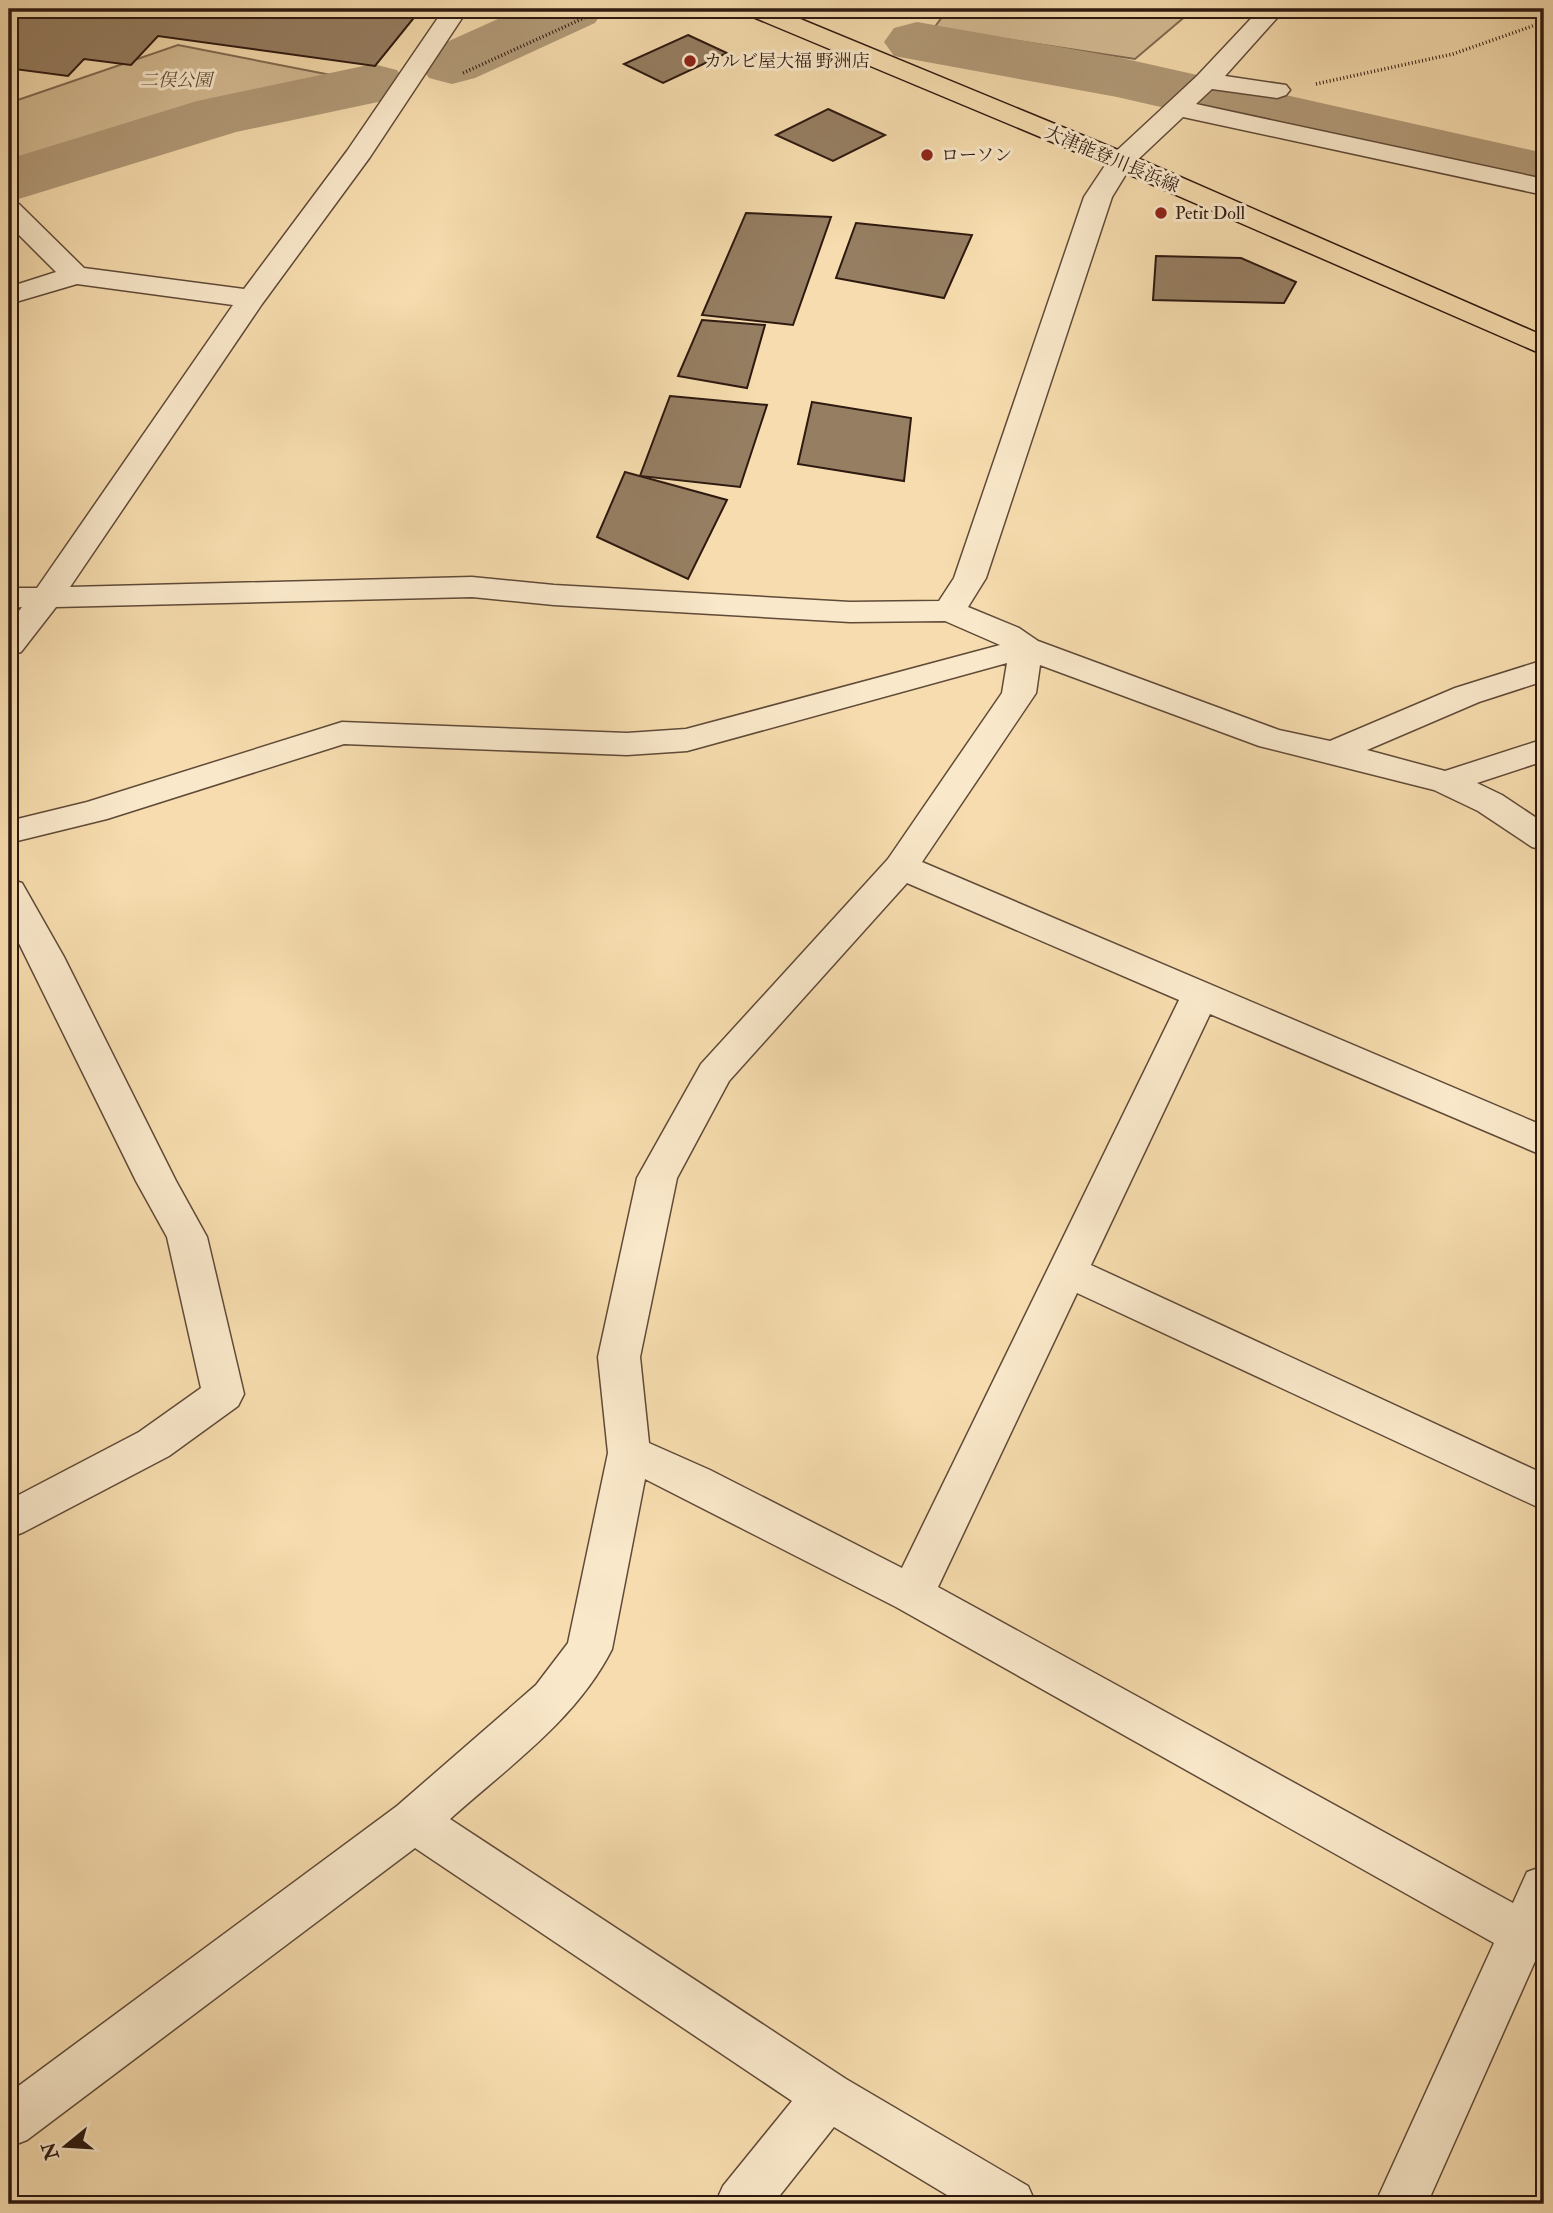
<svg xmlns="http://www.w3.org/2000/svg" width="1553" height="2213" font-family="'IM FELL Double Pica','Noto Serif JP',serif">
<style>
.green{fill:#d4bb93;stroke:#816a52;stroke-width:2}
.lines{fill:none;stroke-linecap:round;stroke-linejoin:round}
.river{fill:#b29a78;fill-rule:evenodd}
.building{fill:#967e62;stroke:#2e1910;stroke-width:2}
.minor-casing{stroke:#604a38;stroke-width:3}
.major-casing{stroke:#2e1910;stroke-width:3}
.path{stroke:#2e1910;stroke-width:3.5;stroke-dasharray:1 2.5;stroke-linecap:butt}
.minor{fill:#f9e8ca;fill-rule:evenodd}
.major{fill:#f6dcae;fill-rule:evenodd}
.poi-dot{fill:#8f2418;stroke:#f9e8ca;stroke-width:2.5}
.labels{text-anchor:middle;stroke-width:6;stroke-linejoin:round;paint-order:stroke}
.far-poi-label{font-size:18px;fill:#2e1910;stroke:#f9e8ca;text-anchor:start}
.far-park-label{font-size:18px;font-style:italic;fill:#604a37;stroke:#f9e8ca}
.far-street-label{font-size:18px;fill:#2e1910;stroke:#f9e8ca}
</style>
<rect width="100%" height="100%" fill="#f6dcae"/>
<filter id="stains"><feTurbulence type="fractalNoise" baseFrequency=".00286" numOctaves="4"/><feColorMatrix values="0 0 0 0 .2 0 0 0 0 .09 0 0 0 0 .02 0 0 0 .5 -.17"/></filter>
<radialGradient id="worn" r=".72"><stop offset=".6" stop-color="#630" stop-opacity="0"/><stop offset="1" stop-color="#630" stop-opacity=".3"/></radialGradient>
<g class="green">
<polygon points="948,9 1194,9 1135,59 934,28"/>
<polygon points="178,45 331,75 163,116 9,162 9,103"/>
</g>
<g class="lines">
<g class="river">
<polygon points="520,9 604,9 595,23 475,78 452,84 429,78 419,64 429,50"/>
<polygon points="917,22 1117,57 1544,153 1544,195 1117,97 894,56 884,42 894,28"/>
<polygon points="373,64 397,70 406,84 397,98 236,132 9,202 9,159 197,101"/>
</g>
</g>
<g class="building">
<polygon points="9,9 421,9 375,66 158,36 131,65 84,59 68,76 15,69 9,75"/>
<polygon points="688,35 727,53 663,83 624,64"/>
<polygon points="828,109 885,135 833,161 776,135"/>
<polygon points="746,213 831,217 793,325 702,315"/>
<polygon points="856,223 972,235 944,298 836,278"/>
<polygon points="1156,256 1241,258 1296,282 1284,303 1153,300"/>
<polygon points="702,320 765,325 747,388 678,376"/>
<polygon points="670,396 767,405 740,487 640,476"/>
<polygon points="812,402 911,418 904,481 798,464"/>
<polygon points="625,472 727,500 688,579 597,537"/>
</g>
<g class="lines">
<g class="minor-casing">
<g id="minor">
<path d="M444 9H468L370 157 262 304 70 587 472 577 554 585 850 602 939 601 954 578 1084 197 1112 155 1197 76 1260 9H1285L1225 76 1286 85 1290 90 1286 95 1277 98 1212 89 1196 104 1544 179V195L1183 117 1131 166 1112 197 986 578 968 607 1019 628 1038 641 1279 730 1330 741 1455 688 1544 660V681L1479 702 1367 750 1445 771 1544 739V761L1477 783 1502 795 1544 823V850L1532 847 1478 811 1434 790 1259 746 1040 665 1036 693 922 862 1544 1126V1156L1210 1014 1091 1265 1544 1474V1510L1077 1293 938 1587 1513 1903 1527 1872 1544 1866V1941L1427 2204H1375L1494 1943 896 1607 645 1479 612 1649C577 1719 507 1768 450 1819L846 2079 1028 2186 1036 2204H962L834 2127 773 2204H715L723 2186 792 2101 415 1848 27 2140 9 2147V2093L397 1806 536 1685 568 1643 608 1453 598 1357 637 1178 701 1064 888 859 1002 693 1007 663 687 751 627 755 344 744 107 819 9 843V821L87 802 342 722 627 733 686 729 1000 645 945 621 850 622 554 605 472 597 56 607 21 652 9 655V624L22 607 9 608V588H37L233 305 77 284 9 304V287L56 272 9 225V202L19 204 84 268 244 289 347 151ZM907 883 1179 1000 902 1568 710 1470 649 1443 640 1357 677 1178 729 1081Z"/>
<polygon points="9,879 22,883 64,957 176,1181 207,1237 244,1394 238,1406 169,1456 24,1532 9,1538 9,1500 139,1432 201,1388 167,1237 136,1181 9,923"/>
</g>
</g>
<g class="major-casing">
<polygon id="major" points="743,9 776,9 1130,155 1544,336 1544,355 1112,167 746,14"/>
</g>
<g class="path">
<polyline points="463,73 597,12 644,9 717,17"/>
<polyline points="1316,84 1453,54 1544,22"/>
</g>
<use href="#minor" class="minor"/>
<use href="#major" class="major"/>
</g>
<g class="poi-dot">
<circle cx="690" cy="61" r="7"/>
<circle cx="927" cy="155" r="7"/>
<circle cx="1161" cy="213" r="7"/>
</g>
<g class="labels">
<g class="far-poi-label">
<text x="704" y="67">カルビ屋大福 野洲店</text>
<text x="941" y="161">ローソン</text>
<text x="1175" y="219">Petit Doll</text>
</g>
<g class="far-park-label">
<text x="176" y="86">二俣公園</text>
</g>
<g class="far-street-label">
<text transform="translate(1112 159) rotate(23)" y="6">大津能登川長浜線</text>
</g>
</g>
<rect width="1553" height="2213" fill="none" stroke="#f6dcae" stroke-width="35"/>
<rect x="10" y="10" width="1532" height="2192" fill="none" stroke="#2e1910" stroke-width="3.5"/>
<rect x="18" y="18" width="1518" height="2178" fill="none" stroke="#2e1910" stroke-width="2"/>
<g transform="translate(66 2146) rotate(252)" stroke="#f9e8ca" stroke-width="5" paint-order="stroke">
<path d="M0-5L12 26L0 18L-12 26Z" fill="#2e1910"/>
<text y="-10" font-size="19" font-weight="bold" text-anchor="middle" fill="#2e1910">N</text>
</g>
<rect width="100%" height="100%" filter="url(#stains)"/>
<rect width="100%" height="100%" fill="url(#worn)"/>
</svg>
